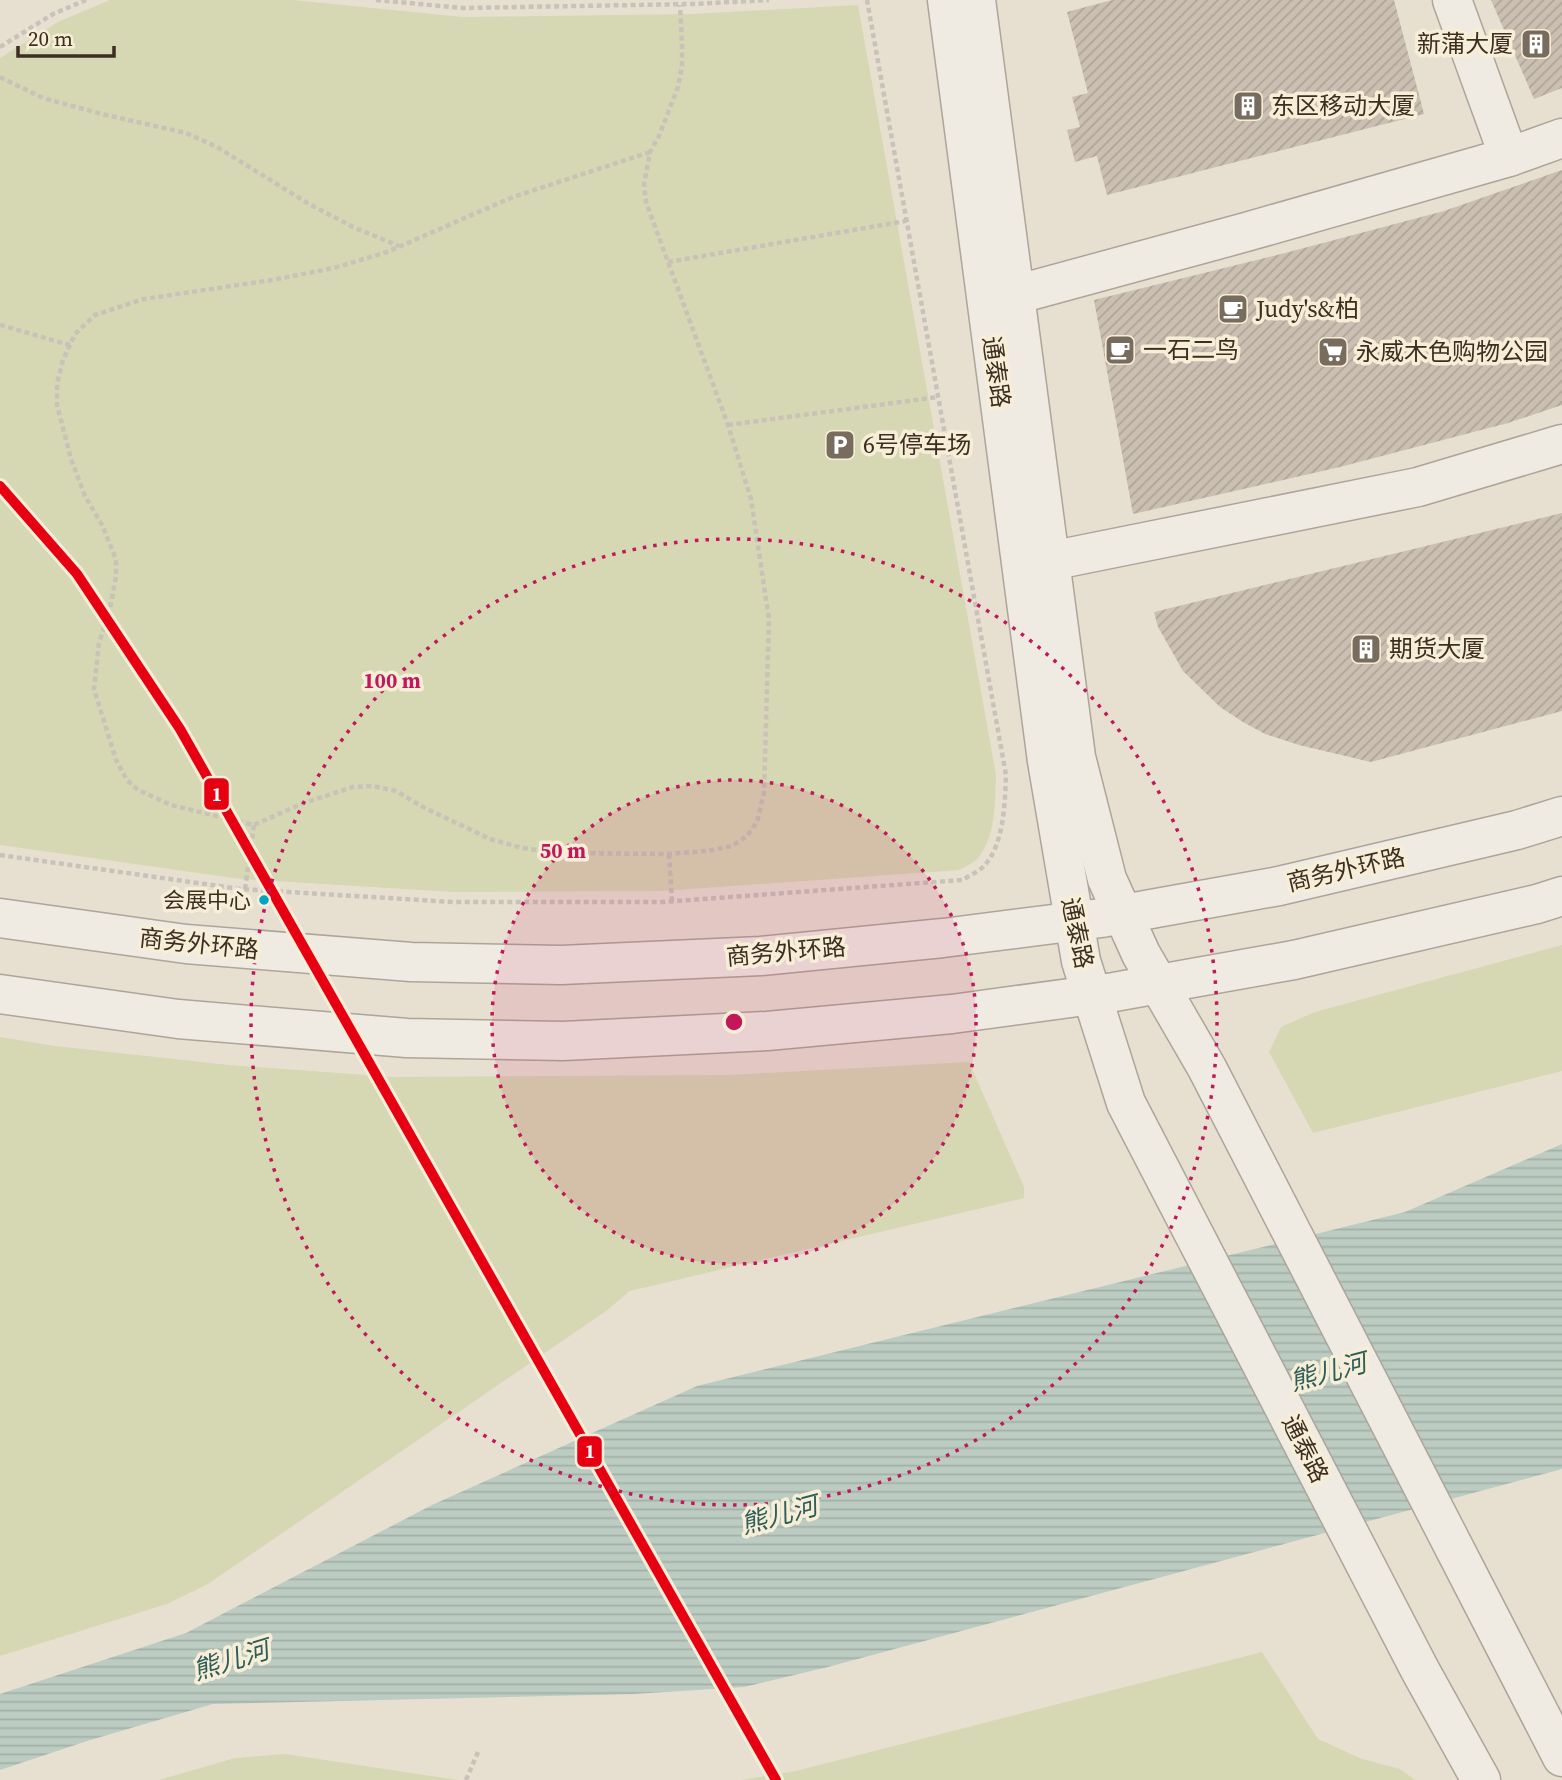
<svg xmlns="http://www.w3.org/2000/svg" width="1562" height="1780" font-family="'Source Serif 4','Noto Sans SC',serif">
<style>
.green{fill:#d6d7b3}
.water{fill:url(#water-rules)}
.building{fill:url(#building-hatch)}
.lines{fill:none;stroke-linecap:round;stroke-linejoin:round}
.minor-casing{stroke:#ada599;stroke-width:41}
.path{stroke:#c8c2b9;stroke-width:4.5;stroke-dasharray:5 3.5;stroke-linecap:butt}
.minor{stroke:#efebe3;stroke-width:38}
.metro-1-casing{stroke:#f7eed8;stroke-width:16}
.metro-1{stroke:#e60012;stroke-width:10}
.ring{fill:none;stroke:#c2185b;stroke-width:3.5;stroke-dasharray:3.5 7}
.bus-dot{fill:#03a3c5;stroke:#f7eed8;stroke-width:2.5}
.labels{text-anchor:middle;stroke-width:7;stroke-linejoin:round;paint-order:stroke}
.bus-label{font-size:22px;fill:#3d2e20;stroke:#f7eed8;text-anchor:end}
.poi-label{font-size:24px;fill:#3d2e20;stroke:#f7eed8;text-anchor:start}
.street-label{font-size:24px;fill:#3d2e20;stroke:#f7eed8}
.water-label{font-size:26px;font-style:italic;fill:#2f5d5a;stroke:#f7eed8}
.centre{fill:#c2185b;stroke:#f7eed8;stroke-width:3.5}
.ring-label{font-size:21px;text-anchor:middle;font-weight:bold;fill:#c2185b;stroke:#f7eed8;stroke-width:7;stroke-linejoin:round;paint-order:stroke}
.line-badge{stroke:#f7eed8;stroke-width:2.5}
.badge-label{font-size:19px;text-anchor:middle;font-weight:bold;fill:#fff}
</style>
<defs>
<pattern id="water-rules" width="6" height="5" patternUnits="userSpaceOnUse" patternTransform="scale(1.75)"><rect width="6" height="5" fill="#bcccc2"/><path d="M0 2.5h6" fill="none" stroke="#a2b0a6"/></pattern>
<pattern id="building-hatch" width="6" height="6" patternUnits="userSpaceOnUse" patternTransform="scale(1.75)"><rect width="6" height="6" fill="#cbbfb2"/><path d="M-1 1l2-2M0 6l6-6M5 7l2-2" fill="none" stroke="#afa499"/></pattern>
</defs>
<rect width="100%" height="100%" fill="#e7e0d1"/>
<g class="green">
<path d="M110 0H293L463 17 692 14 858 5 996 775C995 802 996 836 978 858 974 863 965 867 959 870L662 891 453 892 241 879 0 845V58L58 22Z"/>
<polygon points="1562,945 1562,1071 1313,1133 1269,1052 1281,1027 1315,1012"/>
<polygon points="0,1037 55,1046 229,1065 393,1077 729,1075 969,1062 1024,1187 1024,1198 630,1291 606,1311 208,1584 167,1604 0,1656"/>
<polygon points="1262,1652 1318,1739 1362,1759 1400,1769 1415,1780 742,1780 796,1771"/>
<polygon points="285,1754 458,1780 159,1780 235,1758"/>
</g>
<polygon class="water" points="1562,1144 1562,1469 828,1667 744,1687 634,1694 213,1704 87,1741 0,1770 0,1694 186,1633 432,1505 697,1386 1405,1212"/>
<g class="building">
<polygon points="1112,0 1394,0 1424,114 1107,195 1097,156 1075,162 1067,130 1080,127 1072,97 1088,93 1067,12"/>
<polygon points="1491,0 1562,0 1562,88 1534,99"/>
<polygon points="1562,170 1562,405 1508,423 1340,467 1133,514 1094,300 1285,253 1444,211"/>
<polygon points="1562,513 1562,711 1371,762 1299,745 1265,734 1243,722 1220,707 1183,671 1158,627 1154,612"/>
</g>
<g class="lines">
<g class="minor-casing">
<g id="minor">
<polyline points="947,0 1047,761 1081,961 1126,1103 1420,1670 1481,1780"/>
<polyline points="976,0 1076,757 1107,879 1141,954 1207,1068 1562,1757"/>
<polyline points="1452,0 1509,157"/>
<polyline points="1015,295 1246,232 1509,157 1562,138"/>
<polyline points="1050,561 1418,487 1562,444"/>
<polyline points="0,918 186,944 411,962 561,965 761,956 943,938 1101,918 1279,886 1517,830 1562,816"/>
<polyline points="0,994 178,1019 407,1038 563,1041 767,1031 952,1014 1114,992 1294,960 1537,904 1562,896"/>
</g>
</g>
<g class="path">
<polyline points="376,0 463,8 692,4 769,0"/>
<polyline points="0,47 53,14 86,0"/>
<polyline points="0,77 43,98 102,114 186,133 217,147 309,204 353,227 399,246"/>
<polyline points="650,152 513,197 387,252 334,268 272,280 144,299 95,315 75,334 63,360 57,384 57,405 71,459 85,496 102,525 116,559 116,576 110,609 99,643 94,689 116,760 127,780 138,790 171,805 254,825 301,804 353,787 373,786 396,791 421,806 490,839 522,848 562,853 669,854 707,851 732,846 747,836 757,822 764,793 769,619 751,499 728,425 646,202 644,184 650,152 659,136 678,87 682,66 682,44 680,5"/>
<polyline points="668,262 906,221"/>
<polyline points="0,325 70,345"/>
<polyline points="728,425 938,397"/>
<polyline points="669,854 672,901"/>
<path d="M0 855 240 889 453 902H663L962 880C969 876 980 871 985 865 1004 843 1005 803 1006 775L867 0"/>
<polyline points="245,889 254,825"/>
<polyline points="466,1780 478,1752"/>
</g>
<use href="#minor" class="minor"/>
<g class="metro-1-casing">
<polyline id="metro-1" points="0,486 77,574 180,729 776,1780"/>
</g>
<use href="#metro-1" class="metro-1"/>
</g>
<circle cx="734" cy="1022" r="242" fill="#c2185b" fill-opacity=".12"/>
<g class="ring">
<circle cx="734" cy="1022" r="242"/>
<circle cx="734" cy="1022" r="483"/>
</g>
<defs>
<g id="building-square" transform="scale(1.575)"><rect x="-9" y="-9" width="18" height="18" rx="4" fill="#786c5e" stroke="#f7eed8"/><path d="M-4-6H4V6H1V3H-1V6H-4ZM-2.5-4.3h1.7v1.8h-1.7ZM.8-4.3h1.7v1.8H.8ZM-2.5-1h1.7V.8h-1.7ZM.8-1h1.7V.8H.8Z" fill="#fff"/></g>
<g id="cafe-square" transform="scale(1.575)"><rect x="-9" y="-9" width="18" height="18" rx="4" fill="#786c5e" stroke="#f7eed8"/><path d="M-5.5-4.5H6V0H3Q3 3.5 0 3.5H-2.5Q-5.5 3.5-5.5 0ZM3-3.2v2h1.7v-2ZM-6 4.5H4V6H-6Z" fill="#fff"/></g>
<g id="supermarket-square" transform="scale(1.575)"><rect x="-9" y="-9" width="18" height="18" rx="4" fill="#786c5e" stroke="#f7eed8"/><path d="M-6-5.5h2.5l.6 2H6L4.5 2H-2.5L-4.4-4H-6ZM-1.5 3.2a1.3 1.3 0 1 0 .1 0ZM3 3.2a1.3 1.3 0 1 0 .1 0Z" fill="#fff"/></g>
<g id="parking-square" transform="scale(1.575)"><rect x="-9" y="-9" width="18" height="18" rx="4" fill="#786c5e" stroke="#f7eed8"/><path d="M-3.5-5.5H1a3.5 3.5 0 0 1 0 7H-1V5.5H-3.5ZM-1-3.4V-.6H.8a1.4 1.4 0 0 0 0-2.8Z" fill="#fff"/></g>
</defs>
<g fill-rule="evenodd">
<use href="#building-square" x="1536" y="44"/>
<use href="#building-square" x="1248" y="106"/>
<use href="#cafe-square" x="1233" y="309"/>
<use href="#cafe-square" x="1120" y="350"/>
<use href="#supermarket-square" x="1333" y="352"/>
<use href="#parking-square" x="840" y="445"/>
<use href="#building-square" x="1366" y="649"/>
</g>
<circle class="bus-dot" cx="264" cy="900" r="6"/>
<g class="labels">
<g class="bus-label">
<text x="251" y="908">会展中心</text>
</g>
<g class="poi-label">
<text x="1513" y="52" text-anchor="end">新蒲大厦</text>
<text x="1271" y="114">东区移动大厦</text>
<text x="1256" y="317">Judy's&amp;柏</text>
<text x="1143" y="358">一石二鸟</text>
<text x="1356" y="360">永威木色购物公园</text>
<text x="863" y="453">6号停车场</text>
<text x="1389" y="657">期货大厦</text>
</g>
<g class="street-label">
<text transform="translate(996 372) rotate(82)" y="8">通泰路</text>
<text transform="translate(1346 870) rotate(-13)" y="8">商务外环路</text>
<text transform="translate(1077 933) rotate(78)" y="8">通泰路</text>
<text transform="translate(199 944) rotate(6)" y="8">商务外环路</text>
<text transform="translate(786 952) rotate(-5)" y="8">商务外环路</text>
<text transform="translate(1305 1449) rotate(63)" y="8">通泰路</text>
</g>
<g class="water-label">
<text transform="translate(1328 1372) rotate(-15)" y="9">熊儿河</text>
<text transform="translate(779 1515) rotate(-15)" y="9">熊儿河</text>
<text transform="translate(231 1660) rotate(-17)" y="9">熊儿河</text>
</g>
</g>
<circle cx="734" cy="1022" r="10" class="centre"/>
<g class="ring-label">
<text x="392" y="688">100 m</text>
<text x="563" y="858">50 m</text>
</g>
<g class="line-badge">
<rect x="203" y="777" width="27" height="34" rx="7" fill="#e60012"/>
<rect x="576" y="1435" width="27" height="33" rx="7" fill="#e60012"/>
</g>
<g class="badge-label">
<text x="217" y="801">1</text>
<text x="590" y="1458">1</text>
</g>
<path d="M18 46v10h96v-10" fill="none" stroke="#3d2e20" stroke-width="3.5"/>
<text x="28" y="46" font-size="21" fill="#3d2e20" stroke="#f7eed8" stroke-width="5" paint-order="stroke">20 m</text>
</svg>
